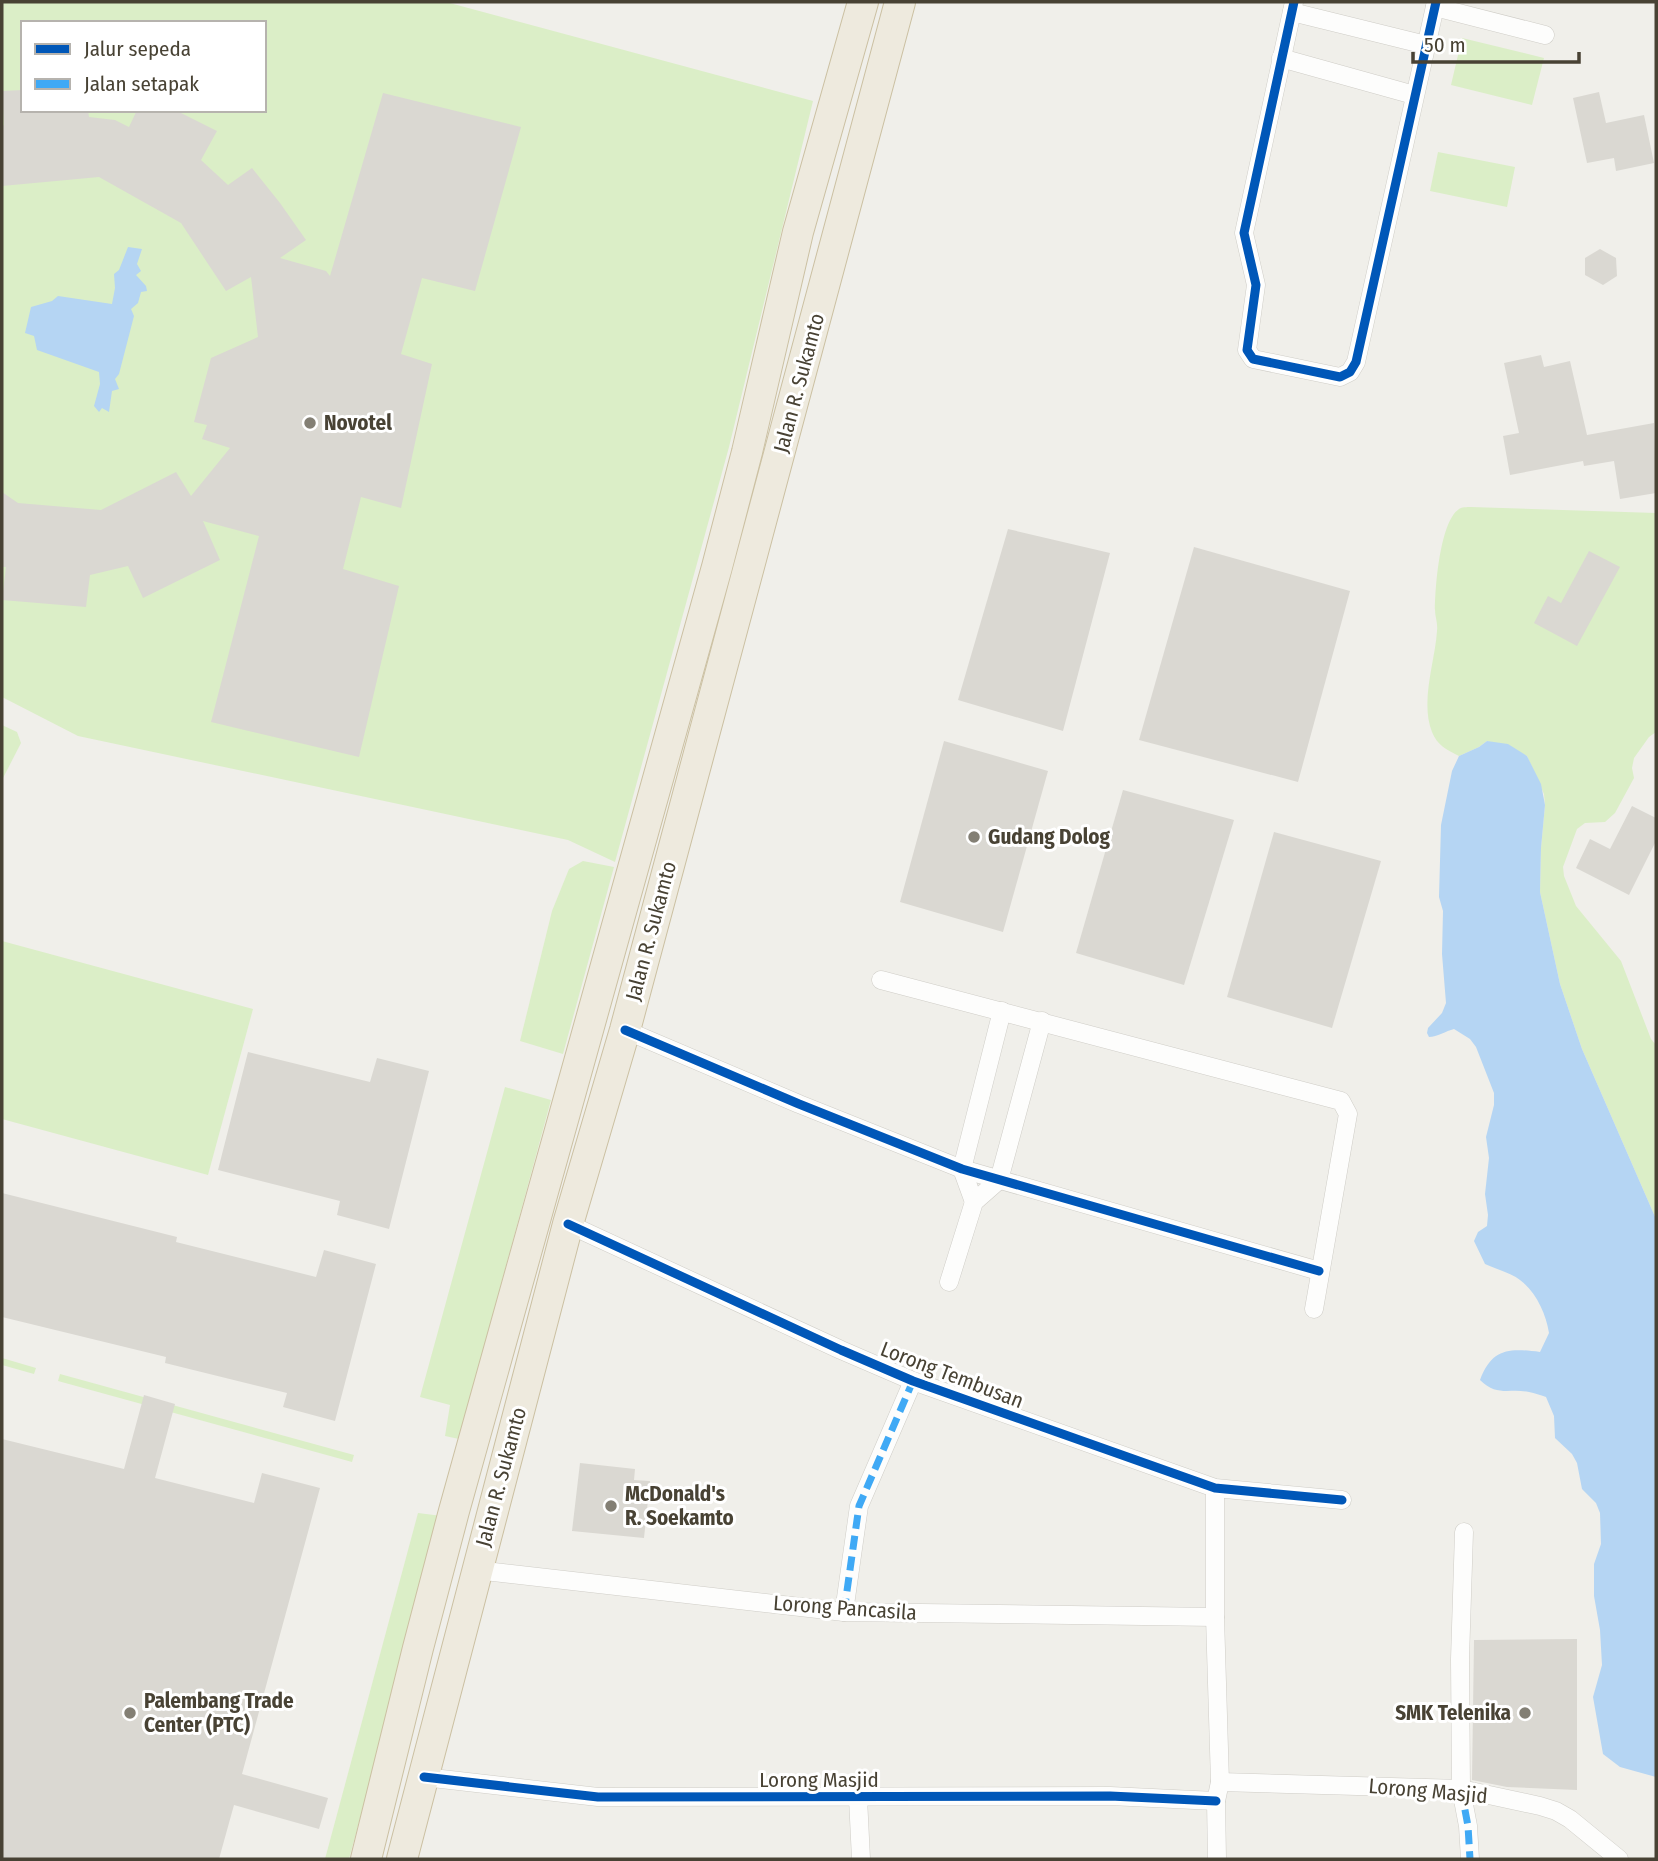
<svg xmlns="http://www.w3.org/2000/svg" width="1658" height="1861" font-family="'Fira Sans Condensed',sans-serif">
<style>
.green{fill:#dbeec7;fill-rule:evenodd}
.water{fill:#b5d5f3}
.building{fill:#dad8d2}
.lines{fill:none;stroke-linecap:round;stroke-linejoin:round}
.minor-casing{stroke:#cfcdc7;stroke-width:19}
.trunk-casing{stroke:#cbc0a2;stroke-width:32}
.minor{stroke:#fdfdfc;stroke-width:18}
.trunk{stroke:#eeeade;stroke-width:30}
.quiet{stroke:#3fa9f5;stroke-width:7;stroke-dasharray:14 7;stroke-linecap:butt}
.cycleway-casing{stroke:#fff;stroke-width:13}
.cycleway{stroke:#0057b8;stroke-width:9}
.poi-dot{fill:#837f74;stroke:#fff;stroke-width:2.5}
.labels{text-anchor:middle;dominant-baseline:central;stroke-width:6;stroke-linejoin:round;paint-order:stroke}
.street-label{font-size:21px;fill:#484234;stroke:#fff}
.poi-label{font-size:21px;font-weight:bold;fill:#484234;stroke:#fff;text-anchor:start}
</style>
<rect width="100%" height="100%" fill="#f0efea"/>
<g class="green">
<path d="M2,2h444l367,99 -84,346 -114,415 -47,-22 -490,-104 -76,-39zM23,23h241v87h-241z"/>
<path d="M1462,38l82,20 -12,47 -81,-20z"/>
<path d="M1438,152l77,15 -8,40 -77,-16z"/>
<path d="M1471,507l185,6v219l-7,5 -15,21 -2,10 2,10 -19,35 -10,9 -20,1 -8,6 -14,38 1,9 12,30 45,55 30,78 5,6v174l-74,-170 -22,-65 -20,-92 1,-44 4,-43 -1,-11 -17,-38 -4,-2 -36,-13 -8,6 -20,9c-12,-6 -22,-11 -27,-24 -12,-31 3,-70 5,-101 1,-8 -2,-14 -2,-21 0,-21 5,-93 26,-102 1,-1 9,-1 10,-1z"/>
<path d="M2,725l15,7 4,11 -19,37z"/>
<path d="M583,861l31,6 -51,187 -43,-13 32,-130 17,-42z"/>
<path d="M2,941l251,68 -45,166 -206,-56z"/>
<path d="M505,1087l46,13 -92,339 -14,-3 5,-31 -30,-8z"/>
<path d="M2,1358l34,10 -2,6 -32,-9z"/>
<path d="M60,1374l294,81 -2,7 -294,-81z"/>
<path d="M418,1513l24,3 -93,343h-24z"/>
</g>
<g class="water">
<path d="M128,247l14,2 -5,15 4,7 -5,4 10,11 1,5 -6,1 -3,11 -7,6 3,7 -15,58 -4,5 4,10 -7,2 -3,21 -7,-4 -3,4 -5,-6 6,-22 -1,-12 -62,-22 -3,-14 -9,-3 6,-26 21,-6 6,-5 54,8 3,-16 -1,-14 5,-4z"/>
<path d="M1487,741l21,3 19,12 14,28 4,21 -4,43 -1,44 20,92 22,65 74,170v558l-36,-10 -17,-13 -10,-57 9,-32 -2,-35 -6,-34v-32l7,-20 -1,-31 -4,-10 -14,-14 -5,-26 -5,-9 -17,-16 -1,-22 -8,-19c-6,-2 -11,-4 -17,-5 -20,-4 -32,5 -49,-12 12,-32 29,-32 60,-28l9,-19c-3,-19 -13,-41 -29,-53 -9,-7 -24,-11 -35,-16l-11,-23 4,-9 9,-6 1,-11 -3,-21 4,-36 -3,-21 8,-32v-12l-18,-46 -6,-8 -16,-10c-8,2 -17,8 -25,8l-2,-4 1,-5 14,-15 4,-10 -4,-49 1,-43 -4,-14 2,-72 11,-54 7,-15 20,-9z"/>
</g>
<g class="building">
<path d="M23,90v20h65l1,7 26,3 14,7 8,-17h38l42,21 -16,29 27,25 24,-17 28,35 26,37 -26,18 46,13 4,5 53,-183 138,34 -46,164 -53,-13 -21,76 31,10 -31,144 -40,-11 -18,72 56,17 -40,171 -148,-35 48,-186 -56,-15 17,39 -77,38 -15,-32 -38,9 -4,32 -84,-7 4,-33h-4v-75l16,11 83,7 75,-38 15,24 39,-48 -28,-9 5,-14 -13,-3 17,-64 47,-21 -7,-60 -25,14 -45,-68 -82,-46 -97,9v-60l2,-1 -2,-34z"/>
<path d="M1599,92l7,31 38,-8 10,48 -38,8 -2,-13 -27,5 -14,-65z"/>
<path d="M1600,249l16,9 1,18 -14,9 -18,-10v-17z"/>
<path d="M1541,355l3,12 26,-6 17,74 67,-12 2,70 -36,6 -6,-38 -30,5 -1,-5 -73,14 -7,-39 16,-3 -15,-70z"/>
<path d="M1008,529l102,24 -47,178 -105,-31z"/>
<path d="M1194,547l156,44 -52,191 -159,-42z"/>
<path d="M1589,551l31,16 -43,79 -43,-23 14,-27 13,7z"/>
<path d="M944,741l104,30 -45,161 -103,-30z"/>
<path d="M1123,790l111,30 -50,165 -108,-32z"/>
<path d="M1632,806l24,12v23l-27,54 -53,-27 14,-29 20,10z"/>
<path d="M1274,832l107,29 -49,167 -105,-31z"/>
<path d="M248,1052l122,30 7,-24 52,13 -40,158 -52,-14 3,-14 -122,-31z"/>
<path d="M2,1193l175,44 -1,5 140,35 8,-27 52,14 -41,157 -52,-14 4,-14 -122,-30 1,-6 -164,-40z"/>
<path d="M144,1395l31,9 -20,74 99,25 8,-30 58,15 -78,286 86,24 -9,31 -85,-24 -15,54h-217v-420l122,30z"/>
<path d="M580,1463l55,6 -1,11 16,1 -6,57 -72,-7z"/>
<path d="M1577,1639v151l-70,-3 -35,-7 2,-140z"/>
</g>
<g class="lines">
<g class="minor-casing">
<g id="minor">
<path d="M1294,2l-50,231 12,52 -9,65 6,9 87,18 10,-5 6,-10 80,-360"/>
<path d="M1435,7l110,28"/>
<path d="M1292,12l134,33"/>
<path d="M1281,58l133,37"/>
<path d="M881,980l460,121 7,13 -34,195"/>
<path d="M625,1030l174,74 163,65 357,102"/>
<path d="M974,1202l-12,-33 40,-158"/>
<path d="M568,1224l273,126 72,31 302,107 127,12"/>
<path d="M949,1282l25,-80 25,-22 43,-159"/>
<path d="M1215,1488v129l5,165 -4,19 1,58"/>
<path d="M1464,1532l-4,127 1,130 7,37 2,33"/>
<path d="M476,1570l368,42 371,5"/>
<path d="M844,1612l15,-106 54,-125"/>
<path d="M424,1777l174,20 512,-1 106,5"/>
<path d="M1220,1782l241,7 79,17 16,5 14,8 49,40"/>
<path d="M858,1798l3,61"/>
</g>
</g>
<g class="trunk-casing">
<g id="trunk">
<path d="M366,1859l52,-211 36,-137 263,-944 30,-115 51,-220 65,-230"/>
<path d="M402,1859l166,-635 57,-194 275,-1028"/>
</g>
</g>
<use href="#minor" class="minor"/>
<use href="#trunk" class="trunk"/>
<g class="quiet">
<path d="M844,1612l15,-106 54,-125"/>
<path d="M1461,1789l7,37 2,33"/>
</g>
<g class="cycleway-casing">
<g id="cycleway">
<path d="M1294,2l-50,231 12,52 -9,65 6,9 87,18 10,-5 6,-10 80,-360"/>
<path d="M625,1030l174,74 163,65 357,102"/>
<path d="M568,1224l273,126 72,31 302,107 127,12"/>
<path d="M424,1777l174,20 512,-1 106,5"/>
</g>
</g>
<use href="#cycleway" class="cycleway"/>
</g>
<g class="poi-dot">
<circle cx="310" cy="423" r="7"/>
<circle cx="974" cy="837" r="7"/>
<circle cx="611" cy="1506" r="7"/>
<circle cx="130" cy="1713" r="7"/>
<circle cx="1525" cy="1713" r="7"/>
</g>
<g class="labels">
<g class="street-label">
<text transform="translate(799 383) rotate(-75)">Jalan R. Sukamto</text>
<text transform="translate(651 931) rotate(-75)">Jalan R. Sukamto</text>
<text transform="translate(952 1375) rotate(21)">Lorong Tembusan</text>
<text transform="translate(501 1477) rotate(-75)">Jalan R. Sukamto</text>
<text transform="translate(845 1608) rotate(4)">Lorong Pancasila</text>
<text x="819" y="1780">Lorong Masjid</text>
<text transform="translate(1428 1791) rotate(5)">Lorong Masjid</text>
</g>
<g class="poi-label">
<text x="324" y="423">Novotel</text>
<text x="988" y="837">Gudang Dolog</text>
<text x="625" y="1494">McDonald's<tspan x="625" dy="24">R. Soekamto</tspan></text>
<text x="144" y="1701">Palembang Trade<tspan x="144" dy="24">Center (PTC)</tspan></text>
<text x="1511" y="1713" text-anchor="end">SMK Telenika</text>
</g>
</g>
<rect width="1658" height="1861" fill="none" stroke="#484234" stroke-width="7"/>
<rect x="21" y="21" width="245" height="91" fill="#ffffff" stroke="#b6b3ae" stroke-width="2"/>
<rect x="35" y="44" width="35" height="10" fill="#0057b8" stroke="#b6b3ae" stroke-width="2"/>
<text x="84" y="56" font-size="21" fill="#484234">Jalur sepeda</text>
<rect x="35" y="79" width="35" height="10" fill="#3fa9f5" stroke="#b6b3ae" stroke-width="2"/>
<text x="84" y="91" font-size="21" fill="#484234">Jalan setapak</text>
<path d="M1413 52v10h166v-10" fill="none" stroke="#484234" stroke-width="3.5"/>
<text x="1424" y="52" font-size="21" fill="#484234" stroke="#ffffff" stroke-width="5" paint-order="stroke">50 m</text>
</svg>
